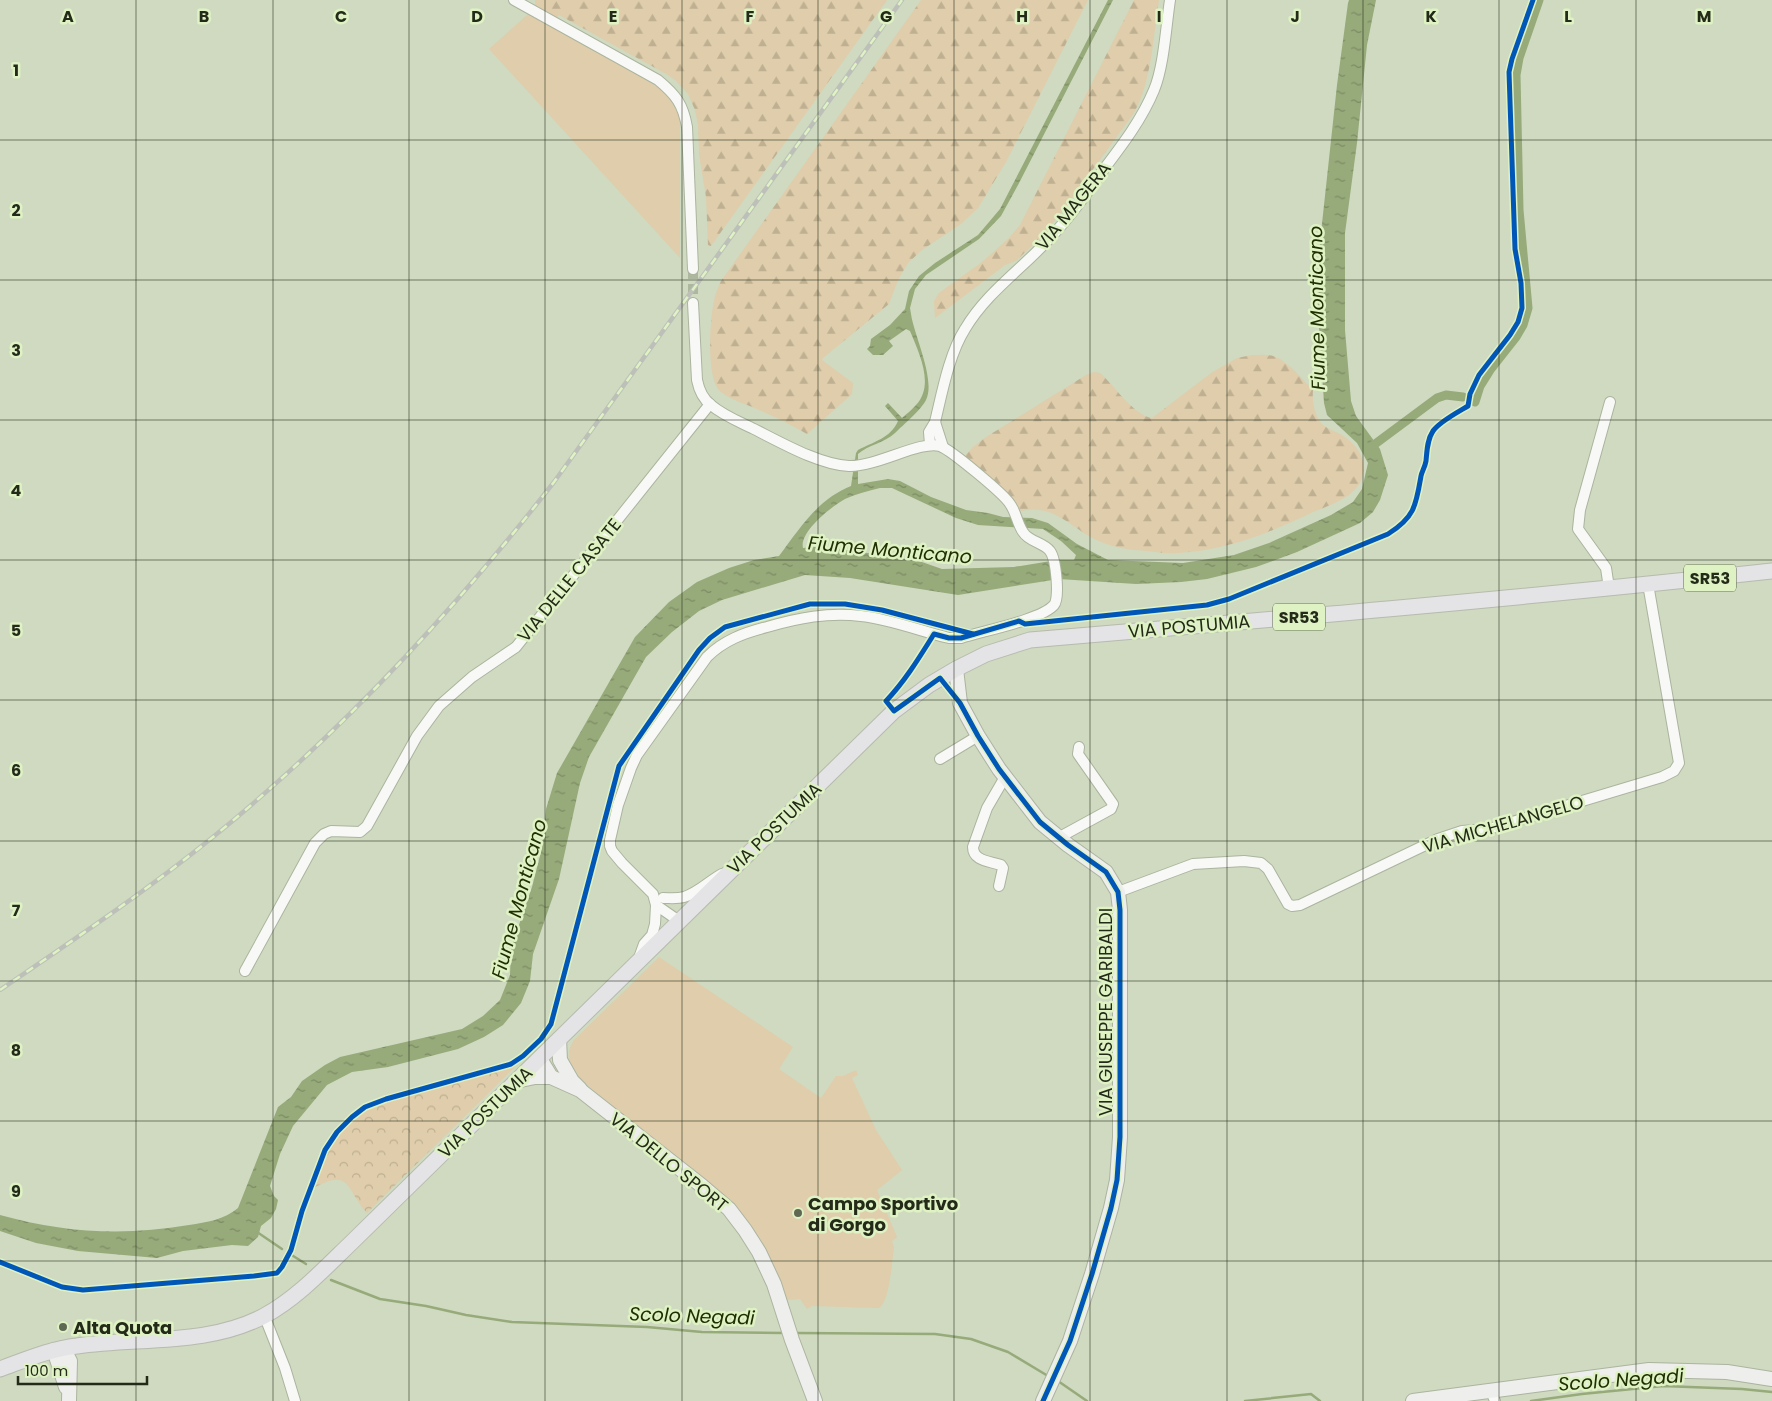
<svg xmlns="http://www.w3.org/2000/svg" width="1772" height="1401" font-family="Poppins,sans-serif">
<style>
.forest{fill:url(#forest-firs)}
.park{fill:url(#park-crowns)}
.pitch{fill:#dfcdab}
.water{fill:url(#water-ripples);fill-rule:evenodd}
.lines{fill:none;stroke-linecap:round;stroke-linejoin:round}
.stream{stroke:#97aa7a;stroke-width:2.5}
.canal{stroke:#97aa7a;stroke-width:9}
.street-tunnel{stroke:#adb79e;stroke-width:10;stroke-dasharray:10 5;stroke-linecap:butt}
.street-casing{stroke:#abb49f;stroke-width:12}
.secondary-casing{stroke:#abb49f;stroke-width:16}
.primary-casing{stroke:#b6bbae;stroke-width:17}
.street{stroke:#f8f9f6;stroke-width:10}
.secondary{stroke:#eeeeed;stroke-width:14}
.primary{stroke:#e4e3e5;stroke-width:15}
.rail-casing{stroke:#bdc0b9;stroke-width:4.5}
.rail{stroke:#def2c3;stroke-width:2.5;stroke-dasharray:8;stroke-linecap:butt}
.cycleway-casing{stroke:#def2c3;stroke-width:8}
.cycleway{stroke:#0057b8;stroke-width:5}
.grid{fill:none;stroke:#232a18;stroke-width:1;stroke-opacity:0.55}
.poi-dot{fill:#5f6853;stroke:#def2c3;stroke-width:2}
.labels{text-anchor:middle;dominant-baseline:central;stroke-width:5;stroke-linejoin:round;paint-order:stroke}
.shield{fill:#def2c3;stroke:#5b664b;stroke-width:1}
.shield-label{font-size:16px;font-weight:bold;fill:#232a18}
.street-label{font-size:18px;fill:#232a18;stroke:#def2c3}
.poi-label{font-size:18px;font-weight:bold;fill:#232a18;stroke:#def2c3;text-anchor:start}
.water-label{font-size:19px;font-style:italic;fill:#202f02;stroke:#def2c3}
.grid-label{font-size:16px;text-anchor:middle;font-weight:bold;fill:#232a18;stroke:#def2c3;stroke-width:5;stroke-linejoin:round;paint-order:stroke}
</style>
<defs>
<pattern id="forest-firs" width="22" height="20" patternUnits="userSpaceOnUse" patternTransform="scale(1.25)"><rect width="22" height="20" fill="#dfcdab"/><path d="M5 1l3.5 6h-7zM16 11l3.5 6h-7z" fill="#bfb092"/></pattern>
<pattern id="park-crowns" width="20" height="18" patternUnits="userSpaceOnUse" patternTransform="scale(1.25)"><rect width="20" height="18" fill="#dfcdab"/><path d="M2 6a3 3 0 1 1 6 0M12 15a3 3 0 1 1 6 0" fill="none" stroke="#bfb092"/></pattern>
<pattern id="water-ripples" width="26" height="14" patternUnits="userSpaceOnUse" patternTransform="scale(1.25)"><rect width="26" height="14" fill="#97aa7a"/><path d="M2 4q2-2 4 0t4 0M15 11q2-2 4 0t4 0" fill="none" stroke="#7b8b63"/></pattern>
</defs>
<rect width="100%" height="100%" fill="#cfdac0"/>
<g class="forest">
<path d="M535,0h352l-176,246 -3,-1 -2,-48 -7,-43 -1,-29 -3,-15 -7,-16 -13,-14 -7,-5 -109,-60 -3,3 -21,-12z"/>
<path d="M921,0h167l-82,162 -28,46 -17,16 -39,26 -14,13 -10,17 -9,24 -66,54 -1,2 31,23 -1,11 -45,40c-16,-9 -31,-17 -48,-24 -12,-6 -27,-9 -38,-18 -15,-12 -11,-68 -8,-86 1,-9 4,-17 8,-25z"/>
<path d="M1134,0h25c-6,37 -7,80 -25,113l-70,96 -22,27 -26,25 -11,4 -70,53 -1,-17 5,-8 43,-31 27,-24 11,-13z"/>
<path d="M1252,355c7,0 14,-1 21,1 15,5 29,23 40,34 -1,11 1,24 8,33 5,5 13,8 19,11 14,8 27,23 23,40 -4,23 -34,31 -52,39 -42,20 -86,38 -134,40 -10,1 -20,-1 -30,-2 -16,-1 -33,-3 -48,-10 -28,-12 -44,-38 -78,-30l-17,-22 -40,-32 9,-10 13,-10 100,-62 8,-3 6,1c15,13 33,42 52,45l59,-45 26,-15z"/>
</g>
<path class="park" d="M522,1060l-155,153c-22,-25 -16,-47 -57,-23l8,-24 12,-26 16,-20 17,-13 15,-7 44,-14z"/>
<g class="pitch">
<path d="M531,13l131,76c8,8 14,15 18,26v143l-191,-209 38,-34z"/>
<path d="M659,957l134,90 -14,22 42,29 15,-22h7l13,-6 2,5 -6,3 24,52 26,40 -25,20 20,47 -5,4 2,6c-2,13 -4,54 -15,61l-67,-2 -5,3 -7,-10 -14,1 -76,-114 -133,-109 1,-3c-10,-13 -13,-19 -4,-34z"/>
</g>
<path class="water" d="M1108,0h5l-95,185 -17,31 -22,23 -53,36 -11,14 -5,19 1,6c3,21 25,66 15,86 -5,10 -23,25 -31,33 -11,10 -27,12 -37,21v30l30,-5 12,2 31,16 35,13 22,3 15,4 29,1 16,5 29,21 31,16 75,3 51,-8 35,-12 62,-28 22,-13 9,-13 6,-26 -11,-20 -30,-28 -3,-12 -6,-92 2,-69 17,-157 11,-82 1,-3h27l-9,45 -10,98 -12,90v97l6,71 5,15 24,33 8,26 -8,25 -7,12 -13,11 -63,29 -41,15 -49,12 -26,3 -45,2 -77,-5 -101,16 -108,-17 -45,-3 -83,25 -23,11 -27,21 -26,25 -57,100 -9,26 -21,96 -26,75 -3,27 -9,22 -18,22 -19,12 -26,12 -70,18 -36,5 -25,13 -34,41 -13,28 -10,32 4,10 4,4 -2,9 -5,9 -10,8 -3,11 -10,9 -16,-1 -49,6 -26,7 -79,-7 -42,-8 -36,-12v-16c64,18 124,21 189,10 18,-3 35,-5 49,-17l40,-101 13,-10 11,-16 23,-16 15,-8 122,-28 21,-13 17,-16 10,-25 1,-27 21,-61 10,-39 4,-39 11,-36 78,-136 34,-35 28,-20 32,-14 25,-8 25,-4c21,-28 39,-57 72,-70l5,-33 2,-3c15,-8 33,-12 40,-29l-13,-15 3,-3 14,15c4,-4 10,-8 14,-13 19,-20 3,-52 -6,-74l-4,-2 -17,12 4,5 -10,9h-10l-6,-6 3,-3 1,-7 19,-14 15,-16 4,-18 10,-15 16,-13 43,-28 22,-26zM880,488h12l64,30 22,7 65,4 18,12 15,14 -2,5h-17l-43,7 -72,2 -23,-8 -71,-11 -33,-3 -12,1c-4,-16 29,-42 42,-49 11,-5 23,-8 35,-11z"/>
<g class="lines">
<g class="stream">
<path d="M257,1232l25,17"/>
<path d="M290,1254l16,10"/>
<path d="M331,1280l49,19 46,7 40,9 46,7 135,5 55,5 83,1"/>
<path d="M796,1333l139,1 36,5 37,13 40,24"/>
<path d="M1058,1381l29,20"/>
<path d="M1245,1401l66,-7 9,7"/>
<path d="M1531,1401l51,-7 81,-8 79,3 30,3"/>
</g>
<g class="canal">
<path d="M1475,402l5,-16 10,-16 26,-33 7,-12 5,-17 -9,-98 -3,-135 3,-17 20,-58"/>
<path d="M1371,447l66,-49 9,-3 17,2"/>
</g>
<path class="street-tunnel" d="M693,269v34"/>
<g class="street-casing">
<g id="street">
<path d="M514,0l144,80c18,15 25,24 29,47l6,142"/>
<path d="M935,422l8,25"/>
<path d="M930,444l-1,-12 6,-10c7,-29 14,-68 30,-93 22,-37 57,-60 85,-91 20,-21 37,-45 54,-69 19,-25 38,-50 50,-79 10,-24 12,-64 16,-90"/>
<path d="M1609,588l-3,-20 -28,-39 2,-19 30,-108"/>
<path d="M940,759l38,-23"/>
<path d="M1058,838l53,-29 2,-5 -35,-50 1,-7"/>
<path d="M999,886l4,-18 -2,-3c-12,-4 -28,-4 -28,-18l14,-39 18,-31"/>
<path d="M1118,892l75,-28 51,-3 17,2 7,6 20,35 4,2 8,-1 138,-66 24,-8 27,-2 173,-52 12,-6 5,-8 -31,-179"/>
<path d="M663,898c7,0 14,1 21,-1 14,-4 25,-16 38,-23"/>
<path d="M679,921l-23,-16 -3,-11 -31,-31 -10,-12 -2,-5v-6l8,-35 13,-37 6,-13 70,-98c17,-17 37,-24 60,-30 31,-9 61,-15 94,-11 29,3 59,15 88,22h12c21,-7 80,-18 93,-33 6,-7 2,-46 -4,-54 -7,-9 -21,-9 -27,-19 -6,-9 -7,-20 -13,-28 -6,-10 -59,-54 -70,-58 -19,-6 -64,21 -91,20 -29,-1 -69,-24 -95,-37 -14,-7 -30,-13 -43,-24 -8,-6 -12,-15 -14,-25l-4,-77"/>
<path d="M639,958l5,-14 8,-9 3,-11 1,-19"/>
<path d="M245,971l70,-128 9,-9 7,-3 29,1 7,-6 50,-90 22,-30 33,-29 44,-30 194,-243"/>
<path d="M264,1315l21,53 10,33"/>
<path d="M1491,1391l4,10"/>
</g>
</g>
<g class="secondary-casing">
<g id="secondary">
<path d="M956,669l4,34 18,33 21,33 41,53 28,23 38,27 12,20 2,18v227l-3,43 -6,28 -19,66 -22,67 -27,60"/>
<path d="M559,1039l1,21 12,21 8,8"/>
<path d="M540,1059l11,18 29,13 122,96 27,23 16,21 14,22 15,32 18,56 23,61"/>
<path d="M516,1081l19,-4h16"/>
<path d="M63,1348l7,13 -1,40"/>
<path d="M54,1350l12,37"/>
<path d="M1413,1401l236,-31 78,2 45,7"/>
</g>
</g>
<g class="primary-casing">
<path id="primary" d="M0,1369c25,-9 50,-20 77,-23 62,-9 130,0 187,-30 33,-18 60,-47 87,-73l543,-532 35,-26 27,-16 30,-15 44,-14c248,-21 495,-42 742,-69"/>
</g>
<use href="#street" class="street"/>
<use href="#secondary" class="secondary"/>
<use href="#primary" class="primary"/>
<g class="rail-casing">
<path id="rail" d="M0,990c72,-49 145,-98 213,-153 128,-104 240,-225 341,-355l348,-482"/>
</g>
<use href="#rail" class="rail"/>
<g class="cycleway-casing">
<g id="cycleway">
<path d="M0,1262l62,25 21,3 171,-14 23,-3 5,-6 9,-17 11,-39 23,-61 12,-18 15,-15 13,-10 21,-8 125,-35 12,-8 18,-17 10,-15 68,-258 80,-116 11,-12 15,-11 85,-23h35l37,6 91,24"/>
<path d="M1043,1401l27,-60 22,-67 19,-66 6,-28 3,-43v-227l-2,-18 -12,-20 -38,-27 -28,-23 -41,-53 -21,-33 -18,-33 -20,-25 -46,33 -8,-10c19,-20 33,-43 48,-67l15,4h12l58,-17 6,3 182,-19 22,-6 159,-65c27,-17 28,-29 33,-58 1,-5 4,-9 5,-15 1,-10 1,-21 7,-30 6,-9 25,-19 35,-25l2,-12 9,-19 31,-40 8,-13 4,-14 -1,-25 -6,-34 -6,-177 3,-13 21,-59"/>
</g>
</g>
<use href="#cycleway" class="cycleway"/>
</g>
<path class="grid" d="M136,0v1401M273,0v1401M409,0v1401M545,0v1401M682,0v1401M818,0v1401M954,0v1401M1090,0v1401M1227,0v1401M1363,0v1401M1499,0v1401M1636,0v1401M0,140h1772M0,280h1772M0,420h1772M0,560h1772M0,700h1772M0,841h1772M0,981h1772M0,1121h1772M0,1261h1772"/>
<g class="poi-dot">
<circle cx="798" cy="1213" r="5"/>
<circle cx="63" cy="1327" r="5"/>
</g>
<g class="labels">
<g class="shield">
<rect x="1684" y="564.5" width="52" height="27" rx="4"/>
<rect x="1273" y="603.5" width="52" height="27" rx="4"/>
</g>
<g class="shield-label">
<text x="1710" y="578">SR53</text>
<text x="1299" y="617">SR53</text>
</g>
<g class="street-label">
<text transform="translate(1073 206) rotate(-51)">VIA MAGERA</text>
<text transform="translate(569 580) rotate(-51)">VIA DELLE CASATE</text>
<text transform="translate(1189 626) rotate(-5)">VIA POSTUMIA</text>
<text transform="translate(1503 824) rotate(-16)">VIA MICHELANGELO</text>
<text transform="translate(774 828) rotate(-44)">VIA POSTUMIA</text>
<text transform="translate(1105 1012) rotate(-90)">VIA GIUSEPPE GARIBALDI</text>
<text transform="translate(485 1112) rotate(-44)">VIA POSTUMIA</text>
<text transform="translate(669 1162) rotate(39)">VIA DELLO SPORT</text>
</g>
<g class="poi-label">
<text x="808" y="1203">Campo Sportivo<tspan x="808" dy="21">di Gorgo</tspan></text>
<text x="73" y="1327">Alta Quota</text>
</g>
<g class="water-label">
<text transform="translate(1317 308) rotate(-91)">Fiume Monticano</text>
<text transform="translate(890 550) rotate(5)">Fiume Monticano</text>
<text transform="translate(519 899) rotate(-75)">Fiume Monticano</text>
<text transform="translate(692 1316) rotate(2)">Scolo Negadi</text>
<text transform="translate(1621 1380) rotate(-4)">Scolo Negadi</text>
</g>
</g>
<g class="grid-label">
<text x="68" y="22">A</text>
<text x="204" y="22">B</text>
<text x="341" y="22">C</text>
<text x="477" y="22">D</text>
<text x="613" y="22">E</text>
<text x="750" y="22">F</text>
<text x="886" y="22">G</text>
<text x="1022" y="22">H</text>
<text x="1159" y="22">I</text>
<text x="1295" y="22">J</text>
<text x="1431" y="22">K</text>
<text x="1568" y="22">L</text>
<text x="1704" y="22">M</text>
<text x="16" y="76">1</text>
<text x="16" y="216">2</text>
<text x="16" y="356">3</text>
<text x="16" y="496">4</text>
<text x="16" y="636">5</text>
<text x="16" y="776">6</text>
<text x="16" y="916">7</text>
<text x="16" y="1056">8</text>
<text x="16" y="1197">9</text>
</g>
<path d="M18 1376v8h129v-8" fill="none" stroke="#232a18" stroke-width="2.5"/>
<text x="25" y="1376" font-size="15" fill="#232a18" stroke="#def2c3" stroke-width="4" paint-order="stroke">100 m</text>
</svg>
